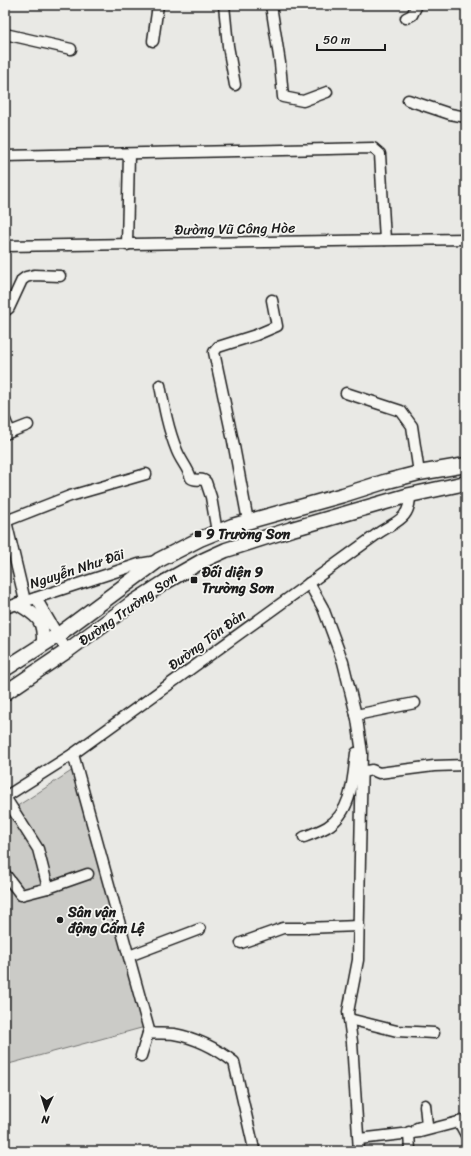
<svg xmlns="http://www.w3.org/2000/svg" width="471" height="1156" font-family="Sriracha,sans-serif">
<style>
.green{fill:#cbcbc7;stroke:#747472}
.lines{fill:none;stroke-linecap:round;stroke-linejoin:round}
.minor-casing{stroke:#1c1c1c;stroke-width:13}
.major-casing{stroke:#1c1c1c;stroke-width:15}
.highway-casing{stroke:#1c1c1c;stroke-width:17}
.minor{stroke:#f6f6f2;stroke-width:10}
.major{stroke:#f6f6f2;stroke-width:12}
.highway{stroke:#f6f6f2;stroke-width:14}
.poi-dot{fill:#1c1c1c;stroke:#f6f6f2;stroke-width:1.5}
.labels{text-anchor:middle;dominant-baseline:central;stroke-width:3.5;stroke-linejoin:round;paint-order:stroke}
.street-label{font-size:14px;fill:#1c1c1c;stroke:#f6f6f2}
.poi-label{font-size:14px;font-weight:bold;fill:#1c1c1c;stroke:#f6f6f2;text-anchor:start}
</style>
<rect width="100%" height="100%" fill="#e9e9e5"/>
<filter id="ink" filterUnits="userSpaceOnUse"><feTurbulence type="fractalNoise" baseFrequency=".025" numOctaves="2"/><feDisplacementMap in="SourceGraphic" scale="8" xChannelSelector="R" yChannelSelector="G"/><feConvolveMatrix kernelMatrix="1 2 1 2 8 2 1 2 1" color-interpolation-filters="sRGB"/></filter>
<g filter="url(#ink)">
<path class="green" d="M73,770l72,257 -140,38v-251z"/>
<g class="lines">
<g class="minor-casing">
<g id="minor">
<path d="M224,5l4,41 7,39"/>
<path d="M271,5l9,58 3,34 20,4 24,-9"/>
<path d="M406,18l6,-3 5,-10"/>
<path d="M5,34l66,15"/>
<path d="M153,41l5,-36"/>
<path d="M408,100l42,14 16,3"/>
<path d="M5,156l368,-8 7,6 5,86"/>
<path d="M127,245l2,-91"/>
<path d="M5,246l461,-7"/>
<path d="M5,311l4,-3 13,-28 4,-3 8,-2 26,1"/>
<path d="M160,385c4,22 8,44 17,66 4,10 11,17 14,27 5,4 11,-1 15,4l5,15 6,35"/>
<path d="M346,393l55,18 11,15 7,47"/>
<path d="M5,420l5,12"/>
<path d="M5,434l23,-9"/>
<path d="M5,517l20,84"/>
<path d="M6,521l64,-25 76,-22"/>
<path d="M248,521l-15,-80 -19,-89 4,-5 38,-12 21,-9 -5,-26"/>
<path d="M309,583l14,25 20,54 14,57 5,34 -4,207 -10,52 4,30 7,109"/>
<path d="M36,598l31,53"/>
<path d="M5,608l134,-44 18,-3"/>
<path d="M356,715l59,-12"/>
<path d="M73,754l76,276 -8,26"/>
<path d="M362,772l10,-2 7,3 55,-7 32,-1"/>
<path d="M5,797l68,-43 307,-222c17,-11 30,-13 30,-37"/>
<path d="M5,797l33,52 10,39 40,-14"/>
<path d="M304,837c8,-3 16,-6 23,-10 25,-15 26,-48 29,-74"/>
<path d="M5,874l16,21 27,-7"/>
<path d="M241,943l42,-15h21l55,-2"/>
<path d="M129,956l71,-27"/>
<path d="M349,1019l48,12 37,2"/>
<path d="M148,1033c8,1 18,0 26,1 22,4 42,14 60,28l20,87"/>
<path d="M459,1122l7,13"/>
<path d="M417,1128l10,-3 -2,-20"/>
<path d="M409,1132l1,19"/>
<path d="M359,1139l61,-7 46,-12"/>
</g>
</g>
<g class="major-casing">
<path id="major" d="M18,604c20,12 26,16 25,40"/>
</g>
<g class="highway-casing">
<g id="highway">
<path d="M5,669l53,-34 101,-75 41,-21 32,-13 111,-31 41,-13 35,-9 47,-8"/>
<path d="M5,693l62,-42 64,-47 36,-23 37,-21 22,-10 66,-21 118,-34 56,-12"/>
</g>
</g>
<use href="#minor" class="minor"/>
<use href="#major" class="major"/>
<use href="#highway" class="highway"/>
</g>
</g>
<g class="poi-dot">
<rect x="194" y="530" width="8" height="8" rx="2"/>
<rect x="190" y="576" width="8" height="8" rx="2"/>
<circle cx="60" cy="920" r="4"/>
</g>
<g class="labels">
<g class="street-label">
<text transform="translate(235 229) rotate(-1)">Đường Vũ Công Hòe</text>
<text transform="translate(77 569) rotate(-18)">Nguyễn Như Đãi</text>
<text transform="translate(128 609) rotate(-35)">Đường Trường Sơn</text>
<text transform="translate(207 640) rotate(-36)">Đường Tôn Đản</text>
</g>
<g class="poi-label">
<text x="206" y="534">9 Trường Sơn</text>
<text x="202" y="572">Đối diện 9<tspan x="202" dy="16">Trường Sơn</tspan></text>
<text x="68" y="912">Sân vận<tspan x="68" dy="16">động Cẩm Lệ</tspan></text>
</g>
</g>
<rect width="471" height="1156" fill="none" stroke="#f6f6f2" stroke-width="20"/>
<rect x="10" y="10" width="451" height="1136" fill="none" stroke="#1c1c1c" stroke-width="1.5" filter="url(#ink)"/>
<g transform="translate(46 1110) rotate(184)" stroke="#f6f6f2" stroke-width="3" paint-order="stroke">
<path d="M0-3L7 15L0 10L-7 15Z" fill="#1c1c1c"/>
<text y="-6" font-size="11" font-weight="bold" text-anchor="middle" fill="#1c1c1c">N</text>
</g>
<path d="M317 44v6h68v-6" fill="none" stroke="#1c1c1c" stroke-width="2"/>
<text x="323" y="44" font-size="12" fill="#1c1c1c" stroke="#f6f6f2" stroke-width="3" paint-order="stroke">50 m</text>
</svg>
